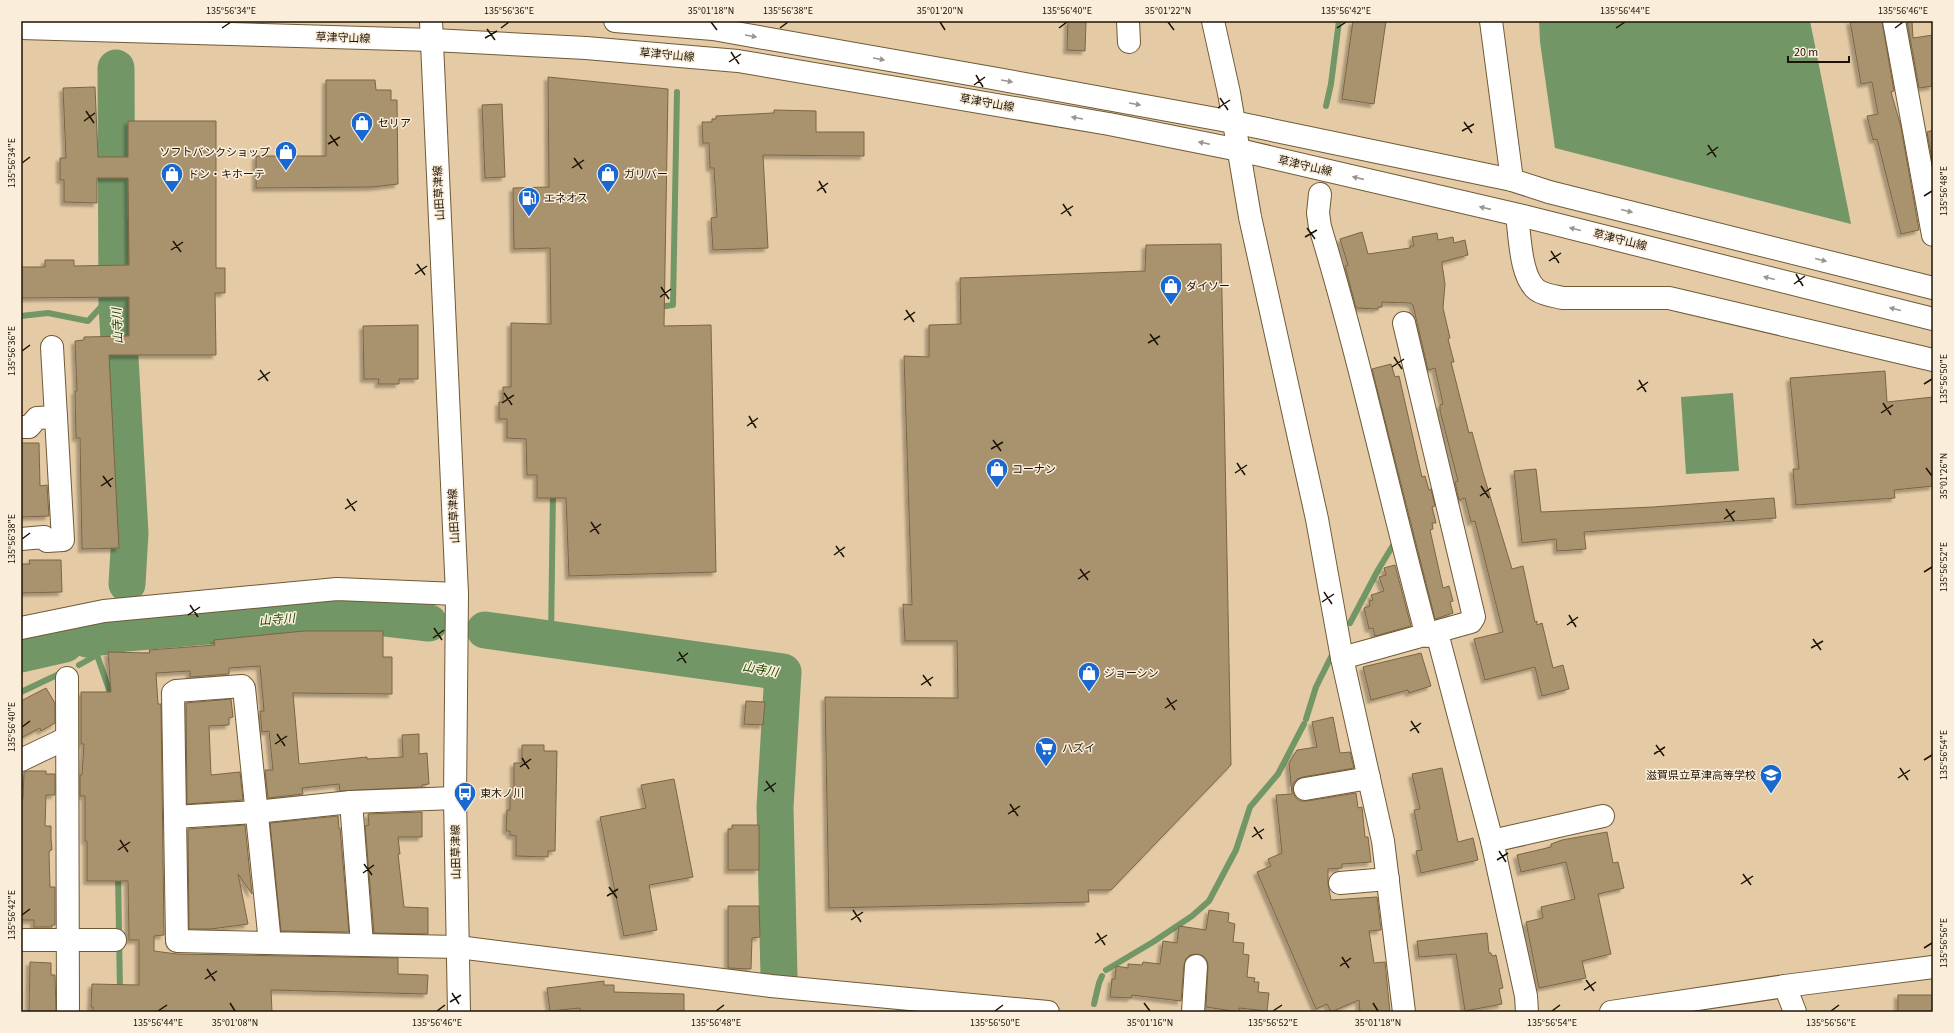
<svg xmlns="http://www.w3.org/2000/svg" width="1954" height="1033" font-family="'Source Sans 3','Noto Sans JP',sans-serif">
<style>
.water{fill:#729666}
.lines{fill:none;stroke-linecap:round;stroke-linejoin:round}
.stream{stroke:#729666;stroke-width:6}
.river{stroke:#729666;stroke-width:37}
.building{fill:#a9926e;stroke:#7c6543;filter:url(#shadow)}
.minor-casing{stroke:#6f5a37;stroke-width:24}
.major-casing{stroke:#6f5a37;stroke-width:24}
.minor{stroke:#fff;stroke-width:22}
.major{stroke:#fff;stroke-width:22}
.oneway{fill:#99958e}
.ticks{fill:none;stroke:#1c1305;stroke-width:1.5}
.labels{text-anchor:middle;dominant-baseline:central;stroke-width:3;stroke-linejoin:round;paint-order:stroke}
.street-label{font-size:11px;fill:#1c1305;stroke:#faeedb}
.poi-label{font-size:11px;fill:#1c1305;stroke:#faeedb;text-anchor:start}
.water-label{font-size:12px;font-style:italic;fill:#1a4b03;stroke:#faeedb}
.neatline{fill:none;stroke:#1c1305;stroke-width:1.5}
.ticks-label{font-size:10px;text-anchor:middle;fill:#1c1305}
</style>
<defs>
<filter id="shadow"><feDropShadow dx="-3.5" dy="3.5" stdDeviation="1" flood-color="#0004"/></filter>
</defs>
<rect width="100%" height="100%" fill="#e4cba5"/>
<g class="water">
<path d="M1539,21h271l41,203 -296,-76 -15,-106z"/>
<path d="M1733,393l6,78 -53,3 -5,-77z"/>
</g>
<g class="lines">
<g class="stream">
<path d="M1326,106l5,-22 8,-63"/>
<path d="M658,307l15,-2 4,-213"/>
<path d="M21,316l27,-3 40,8 12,-13 17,-3"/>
<path d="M1350,623l28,-53 17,-28"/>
<path d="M93,638l4,17 15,43"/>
<path d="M551,639l2,-148"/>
<path d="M79,665l18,-10"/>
<path d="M21,692l36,-17"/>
<path d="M1306,719l10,-32 18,-36"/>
<path d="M118,873l2,119"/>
<path d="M1106,970l47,-28 39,-26 17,-15 27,-51 14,-43 28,-33 26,-50"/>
<path d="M1094,1004l5,-21 3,-7"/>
</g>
<g class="river">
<path d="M116,68l1,237 13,228 -3,51"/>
<path d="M485,630l298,42 -8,135 4,169"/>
<path d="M87,639l39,-6 225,-19 78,9"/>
<path d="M21,654l44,-10"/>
</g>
</g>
<g class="building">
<path d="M1068,21l18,1 -1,29 -18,-1z"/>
<path d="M1353,21h33l-12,83 -32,-5z"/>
<path d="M1850,21h32l12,70 -3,1 10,35 18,103 -18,4 -24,-95 -4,1 -6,-24 11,-2 -6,-32 -11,2z"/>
<path d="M1907,21h5l1,17 20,-3v51l-14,2z"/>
<path d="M548,77l120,12 -4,237 47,-1 5,247 -147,4 -3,-78h-29v-23h-10l-1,-36 -19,-1v-19h-8v-17h4v-15h8v-64l40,1 -1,-76 -36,1 -1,-61 36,-1z"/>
<path d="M326,80h49l1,10h15v10h6l1,84 -26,3 -116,1v-32h70z"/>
<path d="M95,87l3,70h30v-36h88v147h9v25h-10l1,62h-107l10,193 -37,1 -2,-111h-4l-1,-47h2l-2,-50 9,-1v-3l45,-1v-39l-108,1v-31h24v-7h29v6l55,-1 -1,-87h-31v25l-33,-1v-22h-4v-22h6l-3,-70z"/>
<path d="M502,104l3,73 -20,1 -3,-73z"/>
<path d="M774,110l42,1v21h48v24l-101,-1 5,93 -55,2 -2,-32 6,-1 -3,-49h-4l-1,-25h-6l-1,-21h10v-3h4v-3l58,-3z"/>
<path d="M1933,130v35l-6,-33z"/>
<path d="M1362,232l6,22 42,-6v-2h4l-2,-9 25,-4 1,7 15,-3 1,6 11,-3 3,15 -26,7v2l3,20 -2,24 7,30 -2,1 6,23h-3l18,71 3,-1 11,41 29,96 11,-3 12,56 2,-1v4l5,-2 11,45 10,-3 6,24 -27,7 -7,-29 -50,13 -11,-41 29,-7 -28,-111 -4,1 -6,-24 -6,2 -4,-18 3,-1 -18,-70v-6l3,-1 -8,-36 -7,2 -15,-65 -3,-2 -28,-1v5h-4v2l-22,-1 -11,-42 3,-1 -8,-26z"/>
<path d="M1221,244l10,521 -120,125h-23l1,12 -260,6 -4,-211 133,1 -1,-57h-52l-2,-37 9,1 -8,-249 25,1v-32l32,-1 -1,-46 185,-7 1,-26z"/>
<path d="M418,325v54h-19v5h-21l1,-5h-15l-1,-53z"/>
<path d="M1391,364l4,13 4,-1 23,101 3,-1 4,14 2,-1 4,17 -3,1 4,16h-4l1,6 -3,1 13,58 6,-2 4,15 -3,1 3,11 -18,6 -63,-250z"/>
<path d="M1885,371l2,31 46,-5v89l-39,4 1,8 -99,7 -3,-36h6l-9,-91z"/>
<path d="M21,443h18l1,43 7,-1 2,31 -28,1z"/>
<path d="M1536,469l5,43 112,-5 121,-9 2,20 -192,14 2,17 -29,2 -1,-12 -34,4 -8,-72z"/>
<path d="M29,560h32l1,32 -41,1v-29h9z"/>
<path d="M1395,565l16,61 -36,10 -2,-8 -4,1 -5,-21 6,-2 -1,-5 4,-1 -2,-5 13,-4 -5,-14 7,-2 -2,-7z"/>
<path d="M304,631h79v26h9v37l-99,-1 6,71 68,-7v2l36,-2 -1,-22 17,-1v20l8,-1 2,31 -7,1v2l-82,4 -1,-7 -37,4 1,6 -35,4 -3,-28h8l-4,-39 -7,1 -2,-21h4l-4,-45 -31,2v6l-39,3v-6l-34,2 2,31h3l3,231 -10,1v15l23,3 221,4v16l30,1 -1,19 -156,-4 1,22h-179v-5h-2l1,-23 47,1v-45h-10l-1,-59h-41v-40h-2v-45h-5v-21h2l2,-31h-3v-52h30l-3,-40 42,1 -1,-3 66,-5 -1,-5z"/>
<path d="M1421,653l10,33 -22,7 -1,-3 -37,10 -8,-33z"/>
<path d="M46,688l9,15v20l-14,8 -1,-3 -19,10v-37z"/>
<path d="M231,699l2,18 -4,1v7l-20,1 2,49 29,-3 3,28 -56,4 -1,-101z"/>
<path d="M746,701l19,1 -2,23 -19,-1z"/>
<path d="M1333,717l7,36 10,-1 4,16 -51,9 -6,2 -4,5v7l2,6 5,4h7l49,-8 2,15 4,-1 3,30h3l3,25 -29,2v4l-14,1v15l3,16 46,-3 4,33 -12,1 5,32 11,-1 5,50h-30l-1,-12 -28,12 -4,-8 -11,5 -59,-137 14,-6 -3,-7 14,-6 -6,-58 16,-1 -3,-31 8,-13 20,-3 -5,-25z"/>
<path d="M522,745h22v6h13l-2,100h-7v6l-32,-1v-20l-6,-1v-4h-4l1,-21h3v-22h4v-25h8z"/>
<path d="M1442,768l16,74 15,-4 5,22 -57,13 -5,-22 6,-1 -8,-40 6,-1 -8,-35z"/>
<path d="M28,771h18v3h9v21h-9l-1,31h6v12l1,12h-2l-1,3 1,34h5v38h-3v2h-18v-7h-13v-121h2l1,-27z"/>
<path d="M674,779l19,98 -44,8 8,45 -33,6 -24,-119 46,-9 -5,-23z"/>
<path d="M422,812v25h-24l2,17h-2l6,53 24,1v26l-54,-1 -9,-107 4,-1 -1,-11z"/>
<path d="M338,816l1,12h1l9,104 -68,-1 -11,-108z"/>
<path d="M245,825l7,69 -14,-20 10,50 -37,5h-22l-1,-100z"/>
<path d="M732,825h27v45h-31v-41h4z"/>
<path d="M1607,832l6,31 5,-1 6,26 -26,6 13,60 -29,7 4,17 -47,10 -13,-66 17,-4 -2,-11 34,-8 -9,-37 -45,10 -4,-17 34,-8v-3l11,-4z"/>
<path d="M728,906h31l1,31 -8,1 -1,31 -23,-1z"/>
<path d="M1209,910l20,3 -1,9 7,2 -2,18 11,1 -1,11 6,1 -2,22 8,1 -1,4h5l-1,10 11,1 -2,18 -28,-3v4l-33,-5 2,-41 -1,-5 -4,-5 -6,-2 -7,1 -4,4 -2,6 -3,36 -49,-6 -1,3 -21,-1 2,-18h3l1,-13 12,2v-4l14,1 1,-3 17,2 3,-23 14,2 2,-17 27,4z"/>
<path d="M1487,933l2,20h2l1,3 4,-1 7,33 -4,1 3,15 -37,7 -9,-57 -37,3 -2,-16z"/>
<path d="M30,962l21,1v12h4l1,37h-27z"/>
<path d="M604,981v4h10v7l70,2v18h-104v-4l-30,3 -3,-23z"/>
<rect x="1898" y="995" width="35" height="17"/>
</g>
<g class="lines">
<g class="minor-casing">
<g id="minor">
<path d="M1128,21l1,21"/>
<path d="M1213,21l16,72 21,124 67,302 25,139 41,183 21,171"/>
<path d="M1491,21l21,159"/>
<path d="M1894,21l39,214"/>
<path d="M1320,194l-2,19 2,14c41,135 70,273 107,409"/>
<path d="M1517,216c3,19 3,61 20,74 7,5 17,6 26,8h106l264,62"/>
<path d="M21,427h8l8,-9 19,-1"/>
<path d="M21,539l23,-2 3,4 16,-1 -11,-193"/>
<path d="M21,628l83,-17 233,-22 120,5"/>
<path d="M1437,633l55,208 34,155 1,16"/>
<path d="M1342,658l129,-36 3,-5 -70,-294"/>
<path d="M67,678l1,334"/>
<path d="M21,760l46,-22"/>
<path d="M1305,789l64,-11"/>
<path d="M351,802l11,142"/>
<path d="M175,817l81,-5 95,-10 104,-4"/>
<path d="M1492,841l111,-25"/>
<path d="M1340,883l48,-4"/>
<path d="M21,940h94"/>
<path d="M270,943l-26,-255 -2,-2 -66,5 -3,2 4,248 281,6 313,39 277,26"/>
<path d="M1785,986l10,26"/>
<path d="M1193,1012l3,-46"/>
<path d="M1611,1012l174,-26 148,-19"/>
</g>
</g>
<g class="major-casing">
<g id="major">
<path d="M431,21l26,573 -2,204 4,214"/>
<path d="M615,21l98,8 279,49 241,44 279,58 37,12 384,96"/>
<path d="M21,28l412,12 153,8 152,13 371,63 130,26 284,66 410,103"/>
</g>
</g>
<use href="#minor" class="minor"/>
<use href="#major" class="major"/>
</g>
<defs><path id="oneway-solid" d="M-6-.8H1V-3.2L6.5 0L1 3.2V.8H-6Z"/></defs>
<g class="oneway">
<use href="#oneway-solid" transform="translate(751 36) rotate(10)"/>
<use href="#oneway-solid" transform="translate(879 59) rotate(10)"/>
<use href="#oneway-solid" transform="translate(1007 81) rotate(10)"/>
<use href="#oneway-solid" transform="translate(1135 104) rotate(10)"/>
<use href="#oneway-solid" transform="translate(1077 118) rotate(-170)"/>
<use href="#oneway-solid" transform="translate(1204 143) rotate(-168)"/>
<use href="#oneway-solid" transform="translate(1358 178) rotate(-167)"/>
<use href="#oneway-solid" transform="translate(1485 208) rotate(-167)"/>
<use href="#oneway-solid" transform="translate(1627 211) rotate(14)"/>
<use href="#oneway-solid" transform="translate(1575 229) rotate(-166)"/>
<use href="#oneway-solid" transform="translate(1821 260) rotate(14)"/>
<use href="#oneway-solid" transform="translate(1769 278) rotate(-166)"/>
<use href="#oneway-solid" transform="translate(1895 309) rotate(-166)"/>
</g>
<path class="ticks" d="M711,22l6,8M940,22l5,8M1168,22l6,8M222,28l9,-6M501,28l8,-6M780,28l8,-6M1059,28l8,-6M1337,28l9,-6M1616,28l9,-6M1895,28l8,-6M487,29l8,11M485,38l12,-7M731,52l8,12M729,62l12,-8M976,75l7,12M974,85l11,-8M1220,98l8,12M1218,108l12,-8M86,111l8,12M84,121l11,-8M1464,122l8,11M1462,131l12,-7M330,135l8,11M328,144l12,-7M1708,145l8,12M1707,155l11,-8M574,158l8,11M22,163l8,-6M572,168l12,-8M819,181l7,12M817,191l11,-8M1924,196l8,-5M1063,204l8,12M1061,214l12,-8M1307,228l8,11M1305,237l12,-7M173,241l8,11M171,250l12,-8M1551,251l8,12M1549,261l12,-8M417,264l8,11M415,274l12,-8M1796,274l7,12M1794,284l11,-8M661,287l8,12M660,297l11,-8M906,310l8,12M904,320l11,-8M1150,334l8,11M1148,343l12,-7M22,351l8,-6M1394,357l8,12M1392,367l12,-8M260,370l8,11M258,380l12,-8M1639,380l7,12M1924,384l8,-5M1637,390l11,-8M504,393l8,12M502,403l12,-8M1883,403l8,12M1881,413l12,-8M749,416l7,12M747,426l11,-8M993,440l8,11M991,449l12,-7M1237,463l8,12M1926,468l6,8M1235,473l12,-8M103,476l8,11M101,486l12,-8M1481,486l8,12M1480,496l11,-8M347,499l8,12M345,509l12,-8M1726,509l8,12M1724,519l11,-8M591,522l8,12M590,532l11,-8M22,539l8,-6M836,546l8,11M834,555l11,-8M1080,569l8,11M1924,572l8,-5M1078,579l12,-8M1324,592l8,12M1322,602l12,-8M190,605l8,12M188,615l12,-8M1569,615l7,12M1567,625l11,-8M434,628l8,12M433,638l11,-8M1813,639l8,11M1811,648l12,-7M679,652l7,11M677,661l11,-8M923,675l8,11M921,685l12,-8M1167,698l8,12M1165,708l12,-8M1411,721l8,12M22,727l8,-6M1410,731l11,-8M277,734l8,12M275,744l12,-8M1656,745l8,11M1654,754l11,-7M522,758l7,11M1924,760l8,-5M520,767l11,-8M1900,768l8,12M1898,778l12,-8M766,781l8,11M764,791l12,-8M1010,804l8,12M1008,814l12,-8M1254,827l8,12M1252,837l12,-8M120,840l8,12M118,850l12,-8M1499,851l7,11M1497,860l11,-7M364,864l8,11M363,873l11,-8M1743,874l8,11M1741,884l12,-8M609,887l8,11M607,896l11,-7M853,910l8,12M22,915l8,-6M851,920l12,-8M1097,933l8,12M1095,943l12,-8M1924,948l8,-5M1342,957l7,11M1340,966l11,-8M207,969l8,12M205,979l12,-8M1586,980l8,11M1584,990l12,-8M452,993l7,11M450,1002l11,-7M230,1003l5,8M1144,1003l6,8M1373,1003l5,8M158,1011l9,-6M437,1011l8,-6M716,1011l8,-6M995,1011l8,-6M1273,1011l9,-6M1552,1011l8,-6M1831,1011l8,-6"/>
<defs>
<g id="shop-pin" transform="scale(1.15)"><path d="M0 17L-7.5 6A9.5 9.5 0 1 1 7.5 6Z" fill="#1967d1" stroke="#faeedb"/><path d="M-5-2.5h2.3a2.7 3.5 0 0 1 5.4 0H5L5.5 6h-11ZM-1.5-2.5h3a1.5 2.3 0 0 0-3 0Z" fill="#fff"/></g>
<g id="fuel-pin" transform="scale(1.15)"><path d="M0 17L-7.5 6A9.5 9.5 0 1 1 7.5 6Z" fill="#1967d1" stroke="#faeedb"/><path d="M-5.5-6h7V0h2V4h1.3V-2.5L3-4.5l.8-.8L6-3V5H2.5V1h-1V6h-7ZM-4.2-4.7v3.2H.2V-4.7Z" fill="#fff"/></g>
<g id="supermarket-pin" transform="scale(1.15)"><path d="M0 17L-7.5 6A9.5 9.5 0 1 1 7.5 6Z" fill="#1967d1" stroke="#faeedb"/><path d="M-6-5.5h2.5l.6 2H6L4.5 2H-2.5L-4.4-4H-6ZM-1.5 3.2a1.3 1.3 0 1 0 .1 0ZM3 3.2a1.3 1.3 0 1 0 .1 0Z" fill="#fff"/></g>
<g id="school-pin" transform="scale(1.15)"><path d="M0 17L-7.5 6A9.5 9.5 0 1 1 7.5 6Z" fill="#1967d1" stroke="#faeedb"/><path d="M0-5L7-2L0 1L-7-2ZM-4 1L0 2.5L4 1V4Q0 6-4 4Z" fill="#fff"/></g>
<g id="bus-pin" transform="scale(1.15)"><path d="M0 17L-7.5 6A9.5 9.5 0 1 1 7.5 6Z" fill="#1967d1" stroke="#faeedb"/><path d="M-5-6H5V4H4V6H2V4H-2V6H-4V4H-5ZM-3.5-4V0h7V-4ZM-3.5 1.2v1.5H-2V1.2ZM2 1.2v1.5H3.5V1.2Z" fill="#fff"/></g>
</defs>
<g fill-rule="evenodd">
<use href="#shop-pin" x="362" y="123"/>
<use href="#shop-pin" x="286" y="152"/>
<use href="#shop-pin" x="172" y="174"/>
<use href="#shop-pin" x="608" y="174"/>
<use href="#fuel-pin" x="529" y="198"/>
<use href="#shop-pin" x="1171" y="286"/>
<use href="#shop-pin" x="997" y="469"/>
<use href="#shop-pin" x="1089" y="673"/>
<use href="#supermarket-pin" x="1046" y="748"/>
<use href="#school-pin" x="1771" y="775"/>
<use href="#bus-pin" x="465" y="793"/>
</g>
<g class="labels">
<g class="street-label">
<text transform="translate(343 38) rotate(2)">草津守山線</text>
<text transform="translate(667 55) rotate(5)">草津守山線</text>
<text transform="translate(987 103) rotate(10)">草津守山線</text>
<text transform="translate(1305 166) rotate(13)">草津守山線</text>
<text transform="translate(439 193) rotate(-93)">山田草津線</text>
<text transform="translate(1620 240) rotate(14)">草津守山線</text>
<text transform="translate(454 516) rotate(-93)">山田草津線</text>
<text transform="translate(456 852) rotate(-91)">山田草津線</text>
</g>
<g class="poi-label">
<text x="378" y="123">セリア</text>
<text x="270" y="152" text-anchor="end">ソフトバンクショップ</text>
<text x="188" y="174">ドン・キホーテ</text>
<text x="624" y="174">ガリバー</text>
<text x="544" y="198">エネオス</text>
<text x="1186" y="286">ダイソー</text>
<text x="1012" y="469">コーナン</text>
<text x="1104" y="673">ジョーシン</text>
<text x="1062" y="748">ハズイ</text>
<text x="1756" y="775" text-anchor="end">滋賀県立草津高等学校</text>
<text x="480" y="793">東木ノ川</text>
</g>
<g class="water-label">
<text transform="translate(118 326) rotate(-93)">山寺川</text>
<text transform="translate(277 620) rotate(-5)">山寺川</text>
<text transform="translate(760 670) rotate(10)">山寺川</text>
</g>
</g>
<rect width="1954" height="1033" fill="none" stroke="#faeedb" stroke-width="44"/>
<path d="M1788 56v6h61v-6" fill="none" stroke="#1c1305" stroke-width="2"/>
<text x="1794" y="56" font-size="12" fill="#1c1305" stroke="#faeedb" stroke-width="3" paint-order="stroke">20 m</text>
<rect x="22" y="22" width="1910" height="989" class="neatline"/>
<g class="ticks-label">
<text x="231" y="14">135°56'34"E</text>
<text x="509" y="14">135°56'36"E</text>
<text x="711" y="14">35°01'18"N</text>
<text x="788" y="14">135°56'38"E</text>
<text x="940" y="14">35°01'20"N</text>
<text x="1067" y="14">135°56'40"E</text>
<text x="1168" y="14">35°01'22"N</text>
<text x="1346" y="14">135°56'42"E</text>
<text x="1625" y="14">135°56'44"E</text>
<text x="1903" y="14">135°56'46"E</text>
<text transform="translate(11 163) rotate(-90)" y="4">135°56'34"E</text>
<text transform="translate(1943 191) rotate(-90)" y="4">135°56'48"E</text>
<text transform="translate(11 351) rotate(-90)" y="4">135°56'36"E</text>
<text transform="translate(1943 379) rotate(-90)" y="4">135°56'50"E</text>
<text transform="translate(1943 476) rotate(-90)" y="4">35°01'26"N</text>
<text transform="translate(11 539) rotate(-90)" y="4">135°56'38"E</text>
<text transform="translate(1943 567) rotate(-90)" y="4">135°56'52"E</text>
<text transform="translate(11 727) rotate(-90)" y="4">135°56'40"E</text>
<text transform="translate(1943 755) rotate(-90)" y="4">135°56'54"E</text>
<text transform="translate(11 915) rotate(-90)" y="4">135°56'42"E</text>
<text transform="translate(1943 943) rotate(-90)" y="4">135°56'56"E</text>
<text x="158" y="1026">135°56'44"E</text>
<text x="235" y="1026">35°01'08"N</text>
<text x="437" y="1026">135°56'46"E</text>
<text x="716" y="1026">135°56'48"E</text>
<text x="995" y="1026">135°56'50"E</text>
<text x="1150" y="1026">35°01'16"N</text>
<text x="1273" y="1026">135°56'52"E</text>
<text x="1378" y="1026">35°01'18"N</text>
<text x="1552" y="1026">135°56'54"E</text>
<text x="1831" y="1026">135°56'56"E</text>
</g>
</svg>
